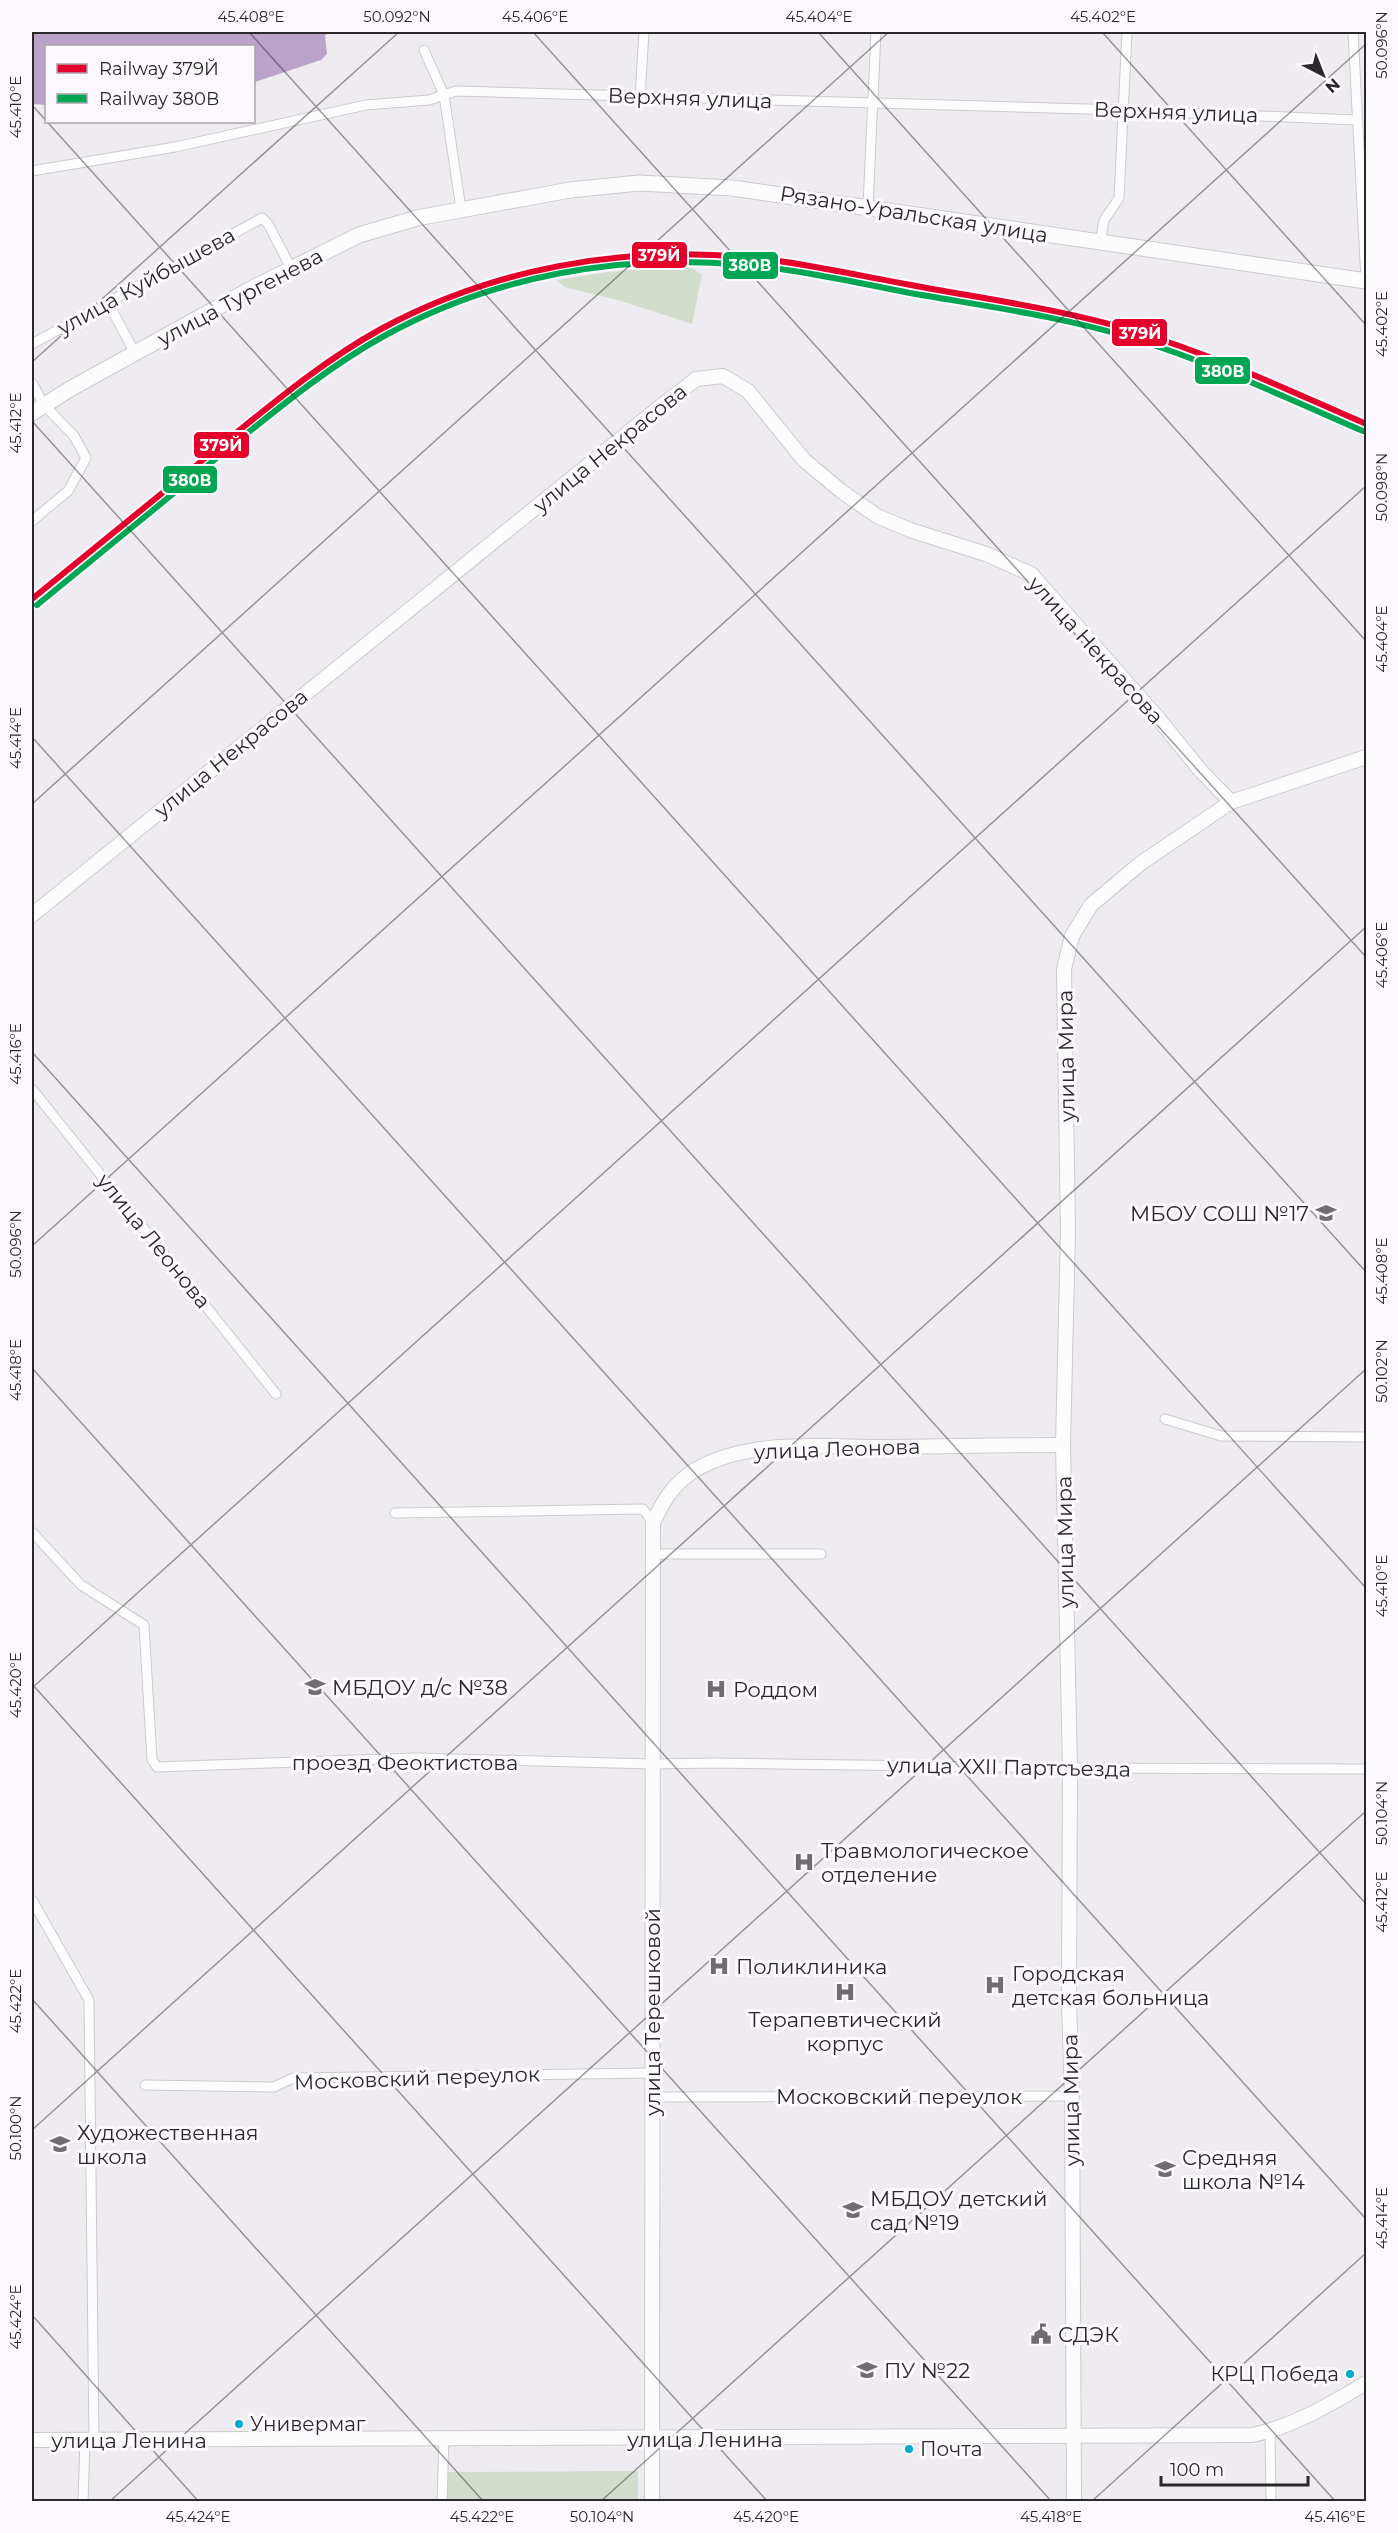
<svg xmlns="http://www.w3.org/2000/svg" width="1398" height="2533" font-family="Montserrat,sans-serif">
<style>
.green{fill:#d3ddcd}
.water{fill:#baa3c9}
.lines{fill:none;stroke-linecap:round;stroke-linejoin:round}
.street-casing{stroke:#cdcace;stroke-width:11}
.secondary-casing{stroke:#cdcace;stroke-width:16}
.primary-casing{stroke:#cdcace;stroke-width:17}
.street{stroke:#fdfcfd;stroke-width:9}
.secondary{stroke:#fdfcfd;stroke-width:14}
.primary{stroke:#fdfcfd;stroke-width:15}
.rail-1-casing{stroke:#fcf8ff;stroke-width:10}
.rail-2-casing{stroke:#fcf8ff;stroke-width:10}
.rail-1{stroke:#e4002b;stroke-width:6}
.rail-2{stroke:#00a651;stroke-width:6}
.ticks{fill:none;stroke:#2a282b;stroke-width:1.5;stroke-opacity:0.45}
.bus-dot{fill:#00a9ce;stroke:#fcf8ff;stroke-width:2}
.labels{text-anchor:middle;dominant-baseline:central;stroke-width:6;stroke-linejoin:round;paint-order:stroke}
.bus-label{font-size:20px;fill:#2a282b;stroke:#fcf8ff;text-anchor:start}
.street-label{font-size:21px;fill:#2a282b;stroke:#fcf8ff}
.poi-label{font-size:21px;fill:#2a282b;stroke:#fcf8ff;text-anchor:start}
.line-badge{stroke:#fcf8ff;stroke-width:2}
.badge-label{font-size:16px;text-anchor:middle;font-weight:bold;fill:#fff}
.neatline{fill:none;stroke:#2a282b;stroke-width:2}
.ticks-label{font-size:15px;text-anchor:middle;fill:#2a282b}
</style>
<rect width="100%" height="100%" fill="#efecf1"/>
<g class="green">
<path d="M657,268h35l10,7 -10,49 -74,-24 -54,-13 -7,-7 51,-8z"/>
<path d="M638,2471v30h-195v-29z"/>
</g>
<path class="water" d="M32,32h301l-8,3 2,19 -6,6 -66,22 -1,-36h-208v59l-14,-1z"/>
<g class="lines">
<g class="street-casing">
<g id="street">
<path d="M1353,32l13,249"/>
<path d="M424,50l20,45 17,114"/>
<path d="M640,97l4,-65"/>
<path d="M32,171l143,-24 191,-42 63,-5 27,-9 666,19 234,10"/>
<path d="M868,206l8,-174"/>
<path d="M1100,243l4,-23 15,-22 8,-166"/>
<path d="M107,301l28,52"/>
<path d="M32,344l230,-126 6,6 23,44"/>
<path d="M32,383l12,22 30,31 12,22 -18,33 -36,30"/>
<path d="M32,1089l244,305"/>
<path d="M1165,1419l56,17 145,1"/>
<path d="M395,1513l248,-4 10,14"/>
<path d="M32,1532l49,53 63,40 8,135 5,7 258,-9 237,6 63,-1 355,5 296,1"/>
<path d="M652,1554h169"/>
<path d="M32,1900l57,100 5,440"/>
<path d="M145,2085l129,2 19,-9 360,-5"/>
<path d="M653,2097l419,-1"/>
<path d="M1270,2432l1,70"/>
<path d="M83,2502l2,-62"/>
<path d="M442,2502l2,-64"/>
</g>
</g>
<g class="secondary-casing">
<g id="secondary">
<path d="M32,915l628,-508 36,-28 27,-3 25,15 56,69 37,31 36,25 33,14 76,24 45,20 126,143 43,53 31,32"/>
<path d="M32,2440l1220,-5c40,-8 79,-31 114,-52"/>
<path d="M652,2502l1,-979c10,-22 21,-40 42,-53 55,-32 128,-23 189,-23 60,-1 119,-2 179,-2"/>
<path d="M1074,2502l-2,-406 -3,-93 1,-235 -7,-323 5,-213 -4,-263 8,-33 19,-31 50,-42 90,-61 135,-45"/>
</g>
</g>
<g class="primary-casing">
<path id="primary" d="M32,413l38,-24 181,-100 108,-54 58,-17 153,-28 69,-7 93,5 634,93"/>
</g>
<use href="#street" class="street"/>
<use href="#secondary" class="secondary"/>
<use href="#primary" class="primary"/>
<g class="rail-1-casing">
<path id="rail-1" d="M32,599c63,-51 126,-102 188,-153 52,-42 103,-85 161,-117 111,-60 238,-83 363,-72 56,5 111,18 167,28 74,14 150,24 223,46 80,24 156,60 232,93"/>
</g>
<g class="rail-2-casing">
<path id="rail-2" d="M37,605c62,-51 125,-102 187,-153 51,-41 102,-84 160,-116 109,-60 236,-83 360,-71 56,5 111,17 166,28 74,13 150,23 222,45 80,25 155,60 231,93"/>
</g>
<use href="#rail-1" class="rail-1"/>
<use href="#rail-2" class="rail-2"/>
</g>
<path class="ticks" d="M249,32l1117,1240M533,32l833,925M818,32l548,609M1102,32l264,293M32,105l1334,1483M32,362l367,-330M32,421l1334,1483M32,737l1334,1482M32,804l857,-772M32,1052l1304,1450M32,1246l1334,-1202M32,1368l1020,1134M32,1684l736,818M32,1688l1334,-1202M32,1999l452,503M32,2130l1334,-1203M32,2315l167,187M109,2502l1257,-1133M600,2502l766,-691M1091,2502l275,-249"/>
<defs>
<g id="school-bare" transform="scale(1.62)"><path d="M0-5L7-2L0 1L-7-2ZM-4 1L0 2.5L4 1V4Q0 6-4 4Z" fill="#6f6d70" stroke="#fcf8ff" stroke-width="2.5" paint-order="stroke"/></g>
<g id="hospital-bare" transform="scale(1.62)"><path d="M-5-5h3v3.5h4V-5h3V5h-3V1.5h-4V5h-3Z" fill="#6f6d70" stroke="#fcf8ff" stroke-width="2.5" paint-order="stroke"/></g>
<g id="university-bare" transform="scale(1.62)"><path d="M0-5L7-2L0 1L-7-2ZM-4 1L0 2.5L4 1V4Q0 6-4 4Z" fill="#6f6d70" stroke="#fcf8ff" stroke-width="2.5" paint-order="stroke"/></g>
<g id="civic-bare" transform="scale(1.62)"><path d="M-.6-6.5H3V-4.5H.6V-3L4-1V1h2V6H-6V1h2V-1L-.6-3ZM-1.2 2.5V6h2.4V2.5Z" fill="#6f6d70" stroke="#fcf8ff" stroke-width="2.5" paint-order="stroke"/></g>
</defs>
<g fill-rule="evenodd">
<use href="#school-bare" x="1326" y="1213"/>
<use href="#school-bare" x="315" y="1687"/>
<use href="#hospital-bare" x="716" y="1689"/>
<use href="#hospital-bare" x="804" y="1862"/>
<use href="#hospital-bare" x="719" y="1966"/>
<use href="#hospital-bare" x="995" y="1985"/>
<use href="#hospital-bare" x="845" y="1992"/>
<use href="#university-bare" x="60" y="2144"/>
<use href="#school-bare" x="1165" y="2169"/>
<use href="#school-bare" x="853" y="2210"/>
<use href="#civic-bare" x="1041" y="2334"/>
<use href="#university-bare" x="867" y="2370"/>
</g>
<g class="bus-dot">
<circle cx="1350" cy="2374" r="5"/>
<circle cx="239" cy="2424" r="5"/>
<circle cx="909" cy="2449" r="5"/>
</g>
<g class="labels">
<g class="bus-label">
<text x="1339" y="2374" text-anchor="end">КРЦ Победа</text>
<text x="250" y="2424">Универмаг</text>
<text x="920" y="2449">Почта</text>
</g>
<g class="street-label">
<text transform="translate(690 98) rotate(2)">Верхняя улица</text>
<text transform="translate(1176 112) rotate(2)">Верхняя улица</text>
<text transform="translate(914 214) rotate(9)">Рязано-Уральская улица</text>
<text transform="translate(146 281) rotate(-29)">улица Куйбышева</text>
<text transform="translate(240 297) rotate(-28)">улица Тургенева</text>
<text transform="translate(610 448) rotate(-39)">улица Некрасова</text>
<text transform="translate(1096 650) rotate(48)">улица Некрасова</text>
<text transform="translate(231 753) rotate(-39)">улица Некрасова</text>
<text transform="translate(1066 1056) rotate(-91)">улица Мира</text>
<text transform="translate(154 1241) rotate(51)">улица Леонова</text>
<text transform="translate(837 1449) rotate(-2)">улица Леонова</text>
<text transform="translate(1065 1542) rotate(-91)">улица Мира</text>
<text x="405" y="1762">проезд Феоктистова</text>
<text transform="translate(1009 1767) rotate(1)">улица XXII Партсъезда</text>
<text transform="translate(652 2012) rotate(-90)">улица Терешковой</text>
<text transform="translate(417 2078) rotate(-2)">Московский переулок</text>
<text x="899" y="2096">Московский переулок</text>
<text transform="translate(1071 2100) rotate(-91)">улица Мира</text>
<text x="705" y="2439">улица Ленина</text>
<text x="129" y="2440">улица Ленина</text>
</g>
<g class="poi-label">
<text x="1309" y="1213" text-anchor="end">МБОУ СОШ №17</text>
<text x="332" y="1687">МБДОУ д/с №38</text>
<text x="733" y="1689">Роддом</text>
<text x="821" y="1850">Травмологическое<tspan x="821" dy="24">отделение</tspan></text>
<text x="736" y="1966">Поликлиника</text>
<text x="1012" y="1973">Городская<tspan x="1012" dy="24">детская больница</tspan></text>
<text x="845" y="2019" text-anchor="middle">Терапевтический<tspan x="845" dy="24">корпус</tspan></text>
<text x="77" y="2132">Художественная<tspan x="77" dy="24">школа</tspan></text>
<text x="1182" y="2157">Средняя<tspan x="1182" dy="24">школа №14</tspan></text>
<text x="870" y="2198">МБДОУ детский<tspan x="870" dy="24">сад №19</tspan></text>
<text x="1058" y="2334">СДЭК</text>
<text x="884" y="2370">ПУ №22</text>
</g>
</g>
<g class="line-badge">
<rect x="631" y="241" width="57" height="28" rx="6" fill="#e4002b"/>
<rect x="722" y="251" width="57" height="29" rx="6" fill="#00a651"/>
<rect x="1111" y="318" width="57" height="29" rx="6" fill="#e4002b"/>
<rect x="1194" y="356" width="57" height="29" rx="6" fill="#00a651"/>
<rect x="193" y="431" width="57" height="28" rx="6" fill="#e4002b"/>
<rect x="162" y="465" width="56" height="29" rx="6" fill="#00a651"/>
</g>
<g class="badge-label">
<text x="659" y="261">379Й</text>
<text x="750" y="271">380В</text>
<text x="1140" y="339">379Й</text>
<text x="1223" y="377">380В</text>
<text x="221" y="451">379Й</text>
<text x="190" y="486">380В</text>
</g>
<rect width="1398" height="2533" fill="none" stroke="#fcf8ff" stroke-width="66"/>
<rect x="45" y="45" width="210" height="78" fill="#fcf8ff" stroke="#a8a5aa" stroke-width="1.5"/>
<rect x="57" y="64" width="30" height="9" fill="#e4002b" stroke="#a8a5aa" stroke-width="1.5"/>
<text x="99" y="75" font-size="18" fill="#2a282b">Railway 379Й</text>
<rect x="57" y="94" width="30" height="9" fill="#00a651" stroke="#a8a5aa" stroke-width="1.5"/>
<text x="99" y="105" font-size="18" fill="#2a282b">Railway 380В</text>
<g transform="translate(1323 75) rotate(138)" stroke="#fcf8ff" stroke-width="4.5" paint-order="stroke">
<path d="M0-4.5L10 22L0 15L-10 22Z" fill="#2a282b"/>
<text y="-9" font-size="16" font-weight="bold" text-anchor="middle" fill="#2a282b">N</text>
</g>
<path d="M1161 2476v9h147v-9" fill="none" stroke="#2a282b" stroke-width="3"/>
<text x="1170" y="2476" font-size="18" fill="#2a282b" stroke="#fcf8ff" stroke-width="4.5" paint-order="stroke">100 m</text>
<rect x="33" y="33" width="1332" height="2467" class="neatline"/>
<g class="ticks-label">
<text x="251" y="22">45.408°E</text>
<text x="397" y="22">50.092°N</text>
<text x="535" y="22">45.406°E</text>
<text x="819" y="22">45.404°E</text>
<text x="1103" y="22">45.402°E</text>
<text transform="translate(1382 45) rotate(-90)" y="5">50.096°N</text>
<text transform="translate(16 107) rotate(-90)" y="5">45.410°E</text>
<text transform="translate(1382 324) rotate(-90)" y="5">45.402°E</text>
<text transform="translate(16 423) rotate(-90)" y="5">45.412°E</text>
<text transform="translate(1382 487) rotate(-90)" y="5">50.098°N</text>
<text transform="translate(1382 639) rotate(-90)" y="5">45.404°E</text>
<text transform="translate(16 738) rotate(-90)" y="5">45.414°E</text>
<text transform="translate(1382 955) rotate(-90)" y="5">45.406°E</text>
<text transform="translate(16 1054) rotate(-90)" y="5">45.416°E</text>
<text transform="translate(16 1244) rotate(-90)" y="5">50.096°N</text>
<text transform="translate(1382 1271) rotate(-90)" y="5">45.408°E</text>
<text transform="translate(16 1370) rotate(-90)" y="5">45.418°E</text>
<text transform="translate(1382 1371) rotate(-90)" y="5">50.102°N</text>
<text transform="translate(1382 1586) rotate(-90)" y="5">45.410°E</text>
<text transform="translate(16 1685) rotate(-90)" y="5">45.420°E</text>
<text transform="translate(1382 1813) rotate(-90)" y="5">50.104°N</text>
<text transform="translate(1382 1902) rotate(-90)" y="5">45.412°E</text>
<text transform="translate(16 2001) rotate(-90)" y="5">45.422°E</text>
<text transform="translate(16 2128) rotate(-90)" y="5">50.100°N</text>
<text transform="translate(1382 2218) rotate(-90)" y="5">45.414°E</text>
<text transform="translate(16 2317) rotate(-90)" y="5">45.424°E</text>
<text x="198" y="2522">45.424°E</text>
<text x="482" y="2522">45.422°E</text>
<text x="602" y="2522">50.104°N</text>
<text x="766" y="2522">45.420°E</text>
<text x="1051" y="2522">45.418°E</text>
<text x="1335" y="2522">45.416°E</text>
</g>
</svg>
